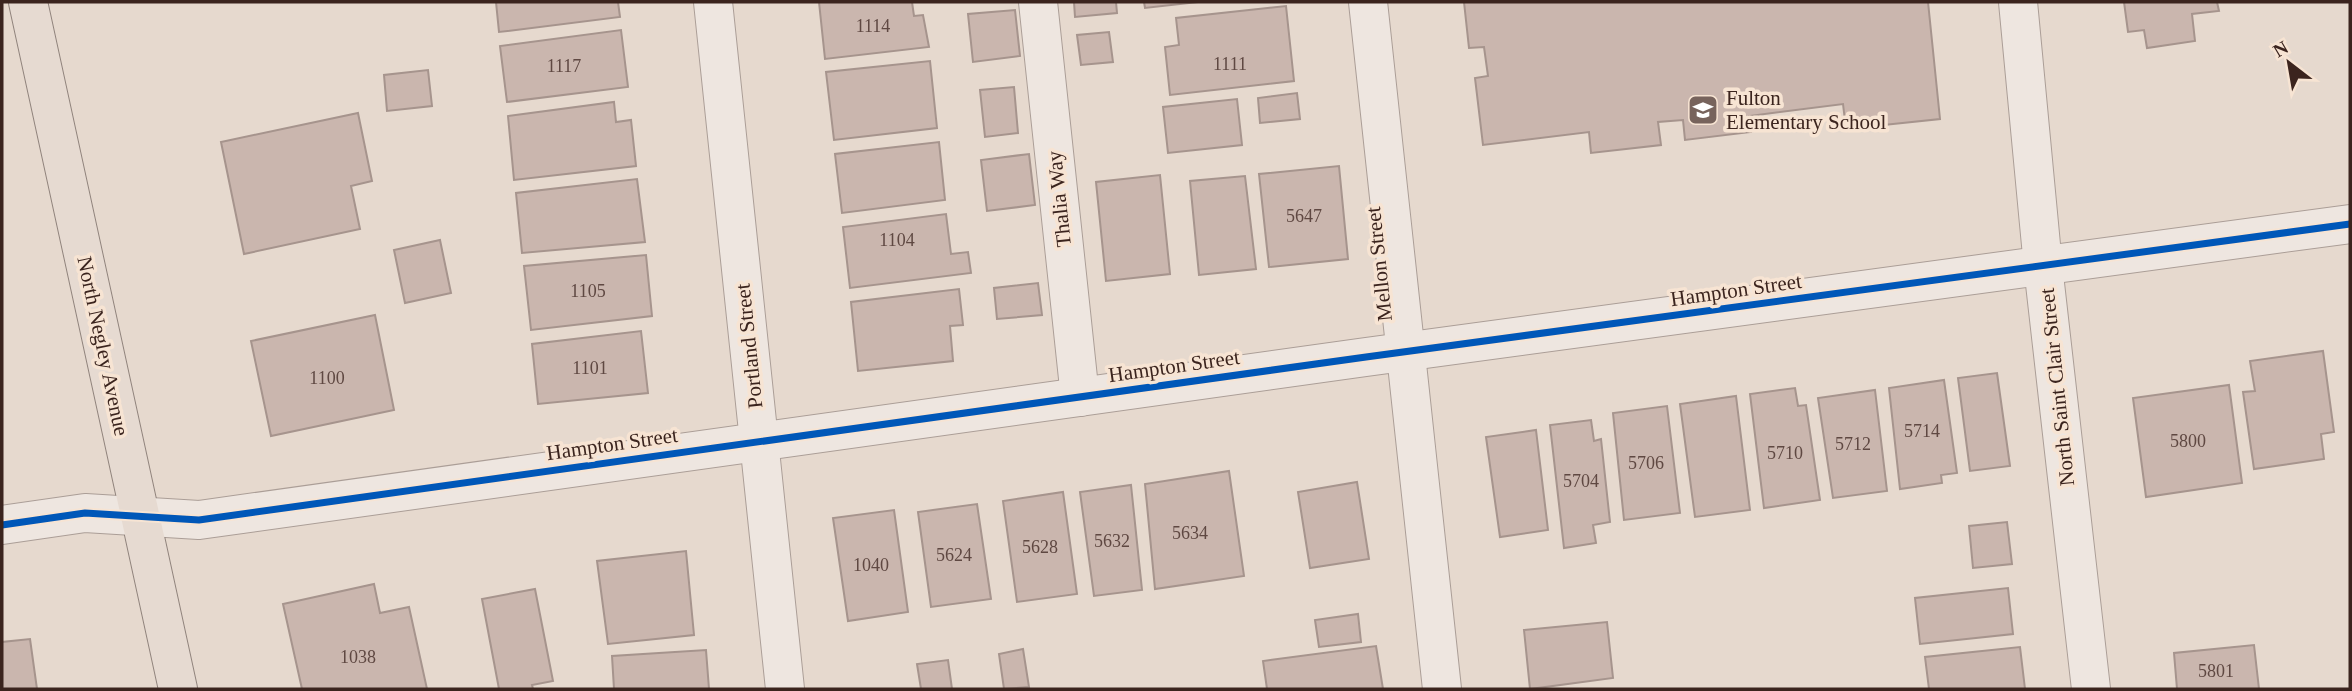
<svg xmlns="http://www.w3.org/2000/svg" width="2352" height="691" font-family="'Times New Roman',serif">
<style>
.building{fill:#cab6ae;stroke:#a6948d;stroke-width:2}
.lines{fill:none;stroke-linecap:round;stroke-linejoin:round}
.minor-casing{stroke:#ab9e97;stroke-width:40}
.major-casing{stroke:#91847d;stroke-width:40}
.minor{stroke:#eee6e0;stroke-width:38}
.major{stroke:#e6dad1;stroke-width:38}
.cycleway-casing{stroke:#f7e4d3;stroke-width:11}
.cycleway{stroke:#0057b8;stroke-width:7}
.labels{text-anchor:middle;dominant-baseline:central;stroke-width:7;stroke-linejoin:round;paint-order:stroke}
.number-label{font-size:18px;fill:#5f4842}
.poi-label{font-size:21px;fill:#3b241e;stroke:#f7e4d3;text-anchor:start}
.street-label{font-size:21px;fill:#3b241e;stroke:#f7e4d3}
</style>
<rect width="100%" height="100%" fill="#e6d9ce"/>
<g class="building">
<path d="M496,2h122l2,15 -121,15z"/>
<path d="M819,2h93l2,14 9,-1 6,32 -104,12z"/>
<path d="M1074,2h42l1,11 -42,4z"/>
<path d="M1144,2h54l-53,6z"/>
<path d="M1464,2h464l12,117 -94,10 -3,-25 -94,12 2,16 -66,8 -2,-20 -25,2 3,23 -70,8 -2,-21 -106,13 -8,-67 13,-2 -4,-29 -15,1z"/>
<path d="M2124,2h93l2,9 -27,3 3,27 -48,7 -3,-18 -16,2z"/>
<path d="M1286,6l8,75 -124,14 -5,-48 14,-2 -3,-27z"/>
<path d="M1015,10l5,46 -47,6 -5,-48z"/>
<path d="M621,30l7,57 -121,15 -7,-56z"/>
<path d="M1109,32l4,30 -32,3 -4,-30z"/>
<path d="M930,61l7,67 -103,12 -8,-68z"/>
<path d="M428,70l4,36 -45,5 -3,-36z"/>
<path d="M1014,87l4,46 -33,4 -5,-47z"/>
<path d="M1297,93l3,26 -40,4 -2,-25z"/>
<path d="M1237,99l5,46 -74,8 -5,-46z"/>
<path d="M614,102l2,20 15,-2 5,46 -122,14 -6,-64z"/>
<path d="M358,113l14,68 -21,5 9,43 -116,25 -23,-112z"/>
<path d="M939,142l6,58 -103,13 -7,-59z"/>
<path d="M1029,154l6,51 -48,6 -6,-51z"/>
<path d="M1339,166l9,93 -79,8 -10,-93z"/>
<path d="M1160,175l10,99 -64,7 -10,-99z"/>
<path d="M1245,176l11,93 -57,6 -9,-94z"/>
<path d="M637,179l8,63 -123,11 -6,-60z"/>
<path d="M946,214l5,40 17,-2 3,21 -121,15 -7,-61z"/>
<path d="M440,240l11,53 -46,10 -11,-53z"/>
<path d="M646,255l6,61 -121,14 -7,-64z"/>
<path d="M1038,283l4,32 -45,4 -3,-31z"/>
<path d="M959,289l4,36 -13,1 3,35 -95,10 -7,-69z"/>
<path d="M375,315l19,95 -123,26 -20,-95z"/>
<path d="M641,331l7,62 -110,11 -6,-60z"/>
<path d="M2323,351l11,81 -13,2 3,25 -70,10 -11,-77 12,-1 -5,-30z"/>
<path d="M1997,373l13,93 -40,5 -12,-93z"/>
<path d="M1944,380l13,93 -16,2 1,8 -42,6 -11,-101z"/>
<path d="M2229,385l13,98 -96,14 -13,-99z"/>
<path d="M1795,388l3,18 8,-1 14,95 -56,8 -14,-114z"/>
<path d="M1875,390l12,101 -54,7 -15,-100z"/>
<path d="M1736,396l14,114 -55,7 -15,-113z"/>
<path d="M1667,406l13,107 -56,7 -11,-107z"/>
<path d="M1591,420l3,21 7,-2 9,83 -17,3 3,18 -32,5 -14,-123z"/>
<path d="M1536,430l12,100 -48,7 -14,-100z"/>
<path d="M1229,471l15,105 -89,13 -10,-105z"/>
<path d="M1357,482l12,77 -59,9 -12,-76z"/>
<path d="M1131,485l11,105 -48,6 -14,-104z"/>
<path d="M1063,492l14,102 -60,8 -14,-101z"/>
<path d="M977,504l14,95 -60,8 -13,-95z"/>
<path d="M894,510l14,102 -60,9 -15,-103z"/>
<path d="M2007,522l5,42 -39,4 -4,-42z"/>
<path d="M686,551l8,84 -86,9 -11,-83z"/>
<path d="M374,584l6,29 29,-6 18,82h-125l-19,-85z"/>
<path d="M2008,588l5,46 -93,10 -5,-46z"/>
<path d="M535,589l18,92 -21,4 1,4h-34l-17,-90z"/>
<path d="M1358,614l3,28 -42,5 -4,-27z"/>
<path d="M1607,622l6,56 -83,11 -6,-59z"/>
<path d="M30,639l7,50h-35v-47z"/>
<path d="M2254,645l5,44h-82l-3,-36z"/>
<path d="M1376,646l7,43h-116l-4,-28z"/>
<path d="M2020,647l5,42h-96l-4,-32z"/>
<path d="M1023,649l6,38 -25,2 -5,-35z"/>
<path d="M706,650l3,39h-95l-2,-33z"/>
<path d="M948,660l4,29h-31l-4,-25z"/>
</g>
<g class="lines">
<g class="minor-casing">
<g id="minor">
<path d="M713,2l72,687"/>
<path d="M1038,2l42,395"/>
<path d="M1368,2l74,687"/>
<path d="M2018,2l25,264 48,423"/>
<path d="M2,525l83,-12 114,7 1167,-163 984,-133"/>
</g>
</g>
<g class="major-casing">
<path id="major" d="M28,2l150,687"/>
</g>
<use href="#minor" class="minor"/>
<use href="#major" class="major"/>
<g class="cycleway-casing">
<path id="cycleway" d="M2,525l83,-12 114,7 1167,-163 984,-133"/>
</g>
<use href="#cycleway" class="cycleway"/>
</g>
<defs>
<g id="school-square" transform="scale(1.575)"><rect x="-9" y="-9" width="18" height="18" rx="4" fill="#77635c" stroke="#f7e4d3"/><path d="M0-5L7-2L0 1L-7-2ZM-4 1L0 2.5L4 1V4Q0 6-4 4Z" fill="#fff"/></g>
</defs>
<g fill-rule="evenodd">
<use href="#school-square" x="1703" y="110"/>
</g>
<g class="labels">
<g class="number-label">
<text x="873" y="26">1114</text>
<text x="1230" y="64">1111</text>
<text x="564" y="66">1117</text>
<text x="1304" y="216">5647</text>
<text x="897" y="240">1104</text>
<text x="588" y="291">1105</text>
<text x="590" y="368">1101</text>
<text x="327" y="378">1100</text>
<text x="1922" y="431">5714</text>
<text x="2188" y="441">5800</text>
<text x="1853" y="444">5712</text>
<text x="1785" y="453">5710</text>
<text x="1646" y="463">5706</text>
<text x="1581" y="481">5704</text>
<text x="1190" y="533">5634</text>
<text x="1112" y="541">5632</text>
<text x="1040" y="547">5628</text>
<text x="954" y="555">5624</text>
<text x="871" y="565">1040</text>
<text x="358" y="657">1038</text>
<text x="2216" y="671">5801</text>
</g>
<g class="poi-label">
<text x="1726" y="98">Fulton<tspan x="1726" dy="24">Elementary School</tspan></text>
</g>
<g class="street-label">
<text transform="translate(1059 199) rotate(-96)">Thalia Way</text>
<text transform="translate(1379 264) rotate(-96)">Mellon Street</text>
<text transform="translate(1736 290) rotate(-8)">Hampton Street</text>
<text transform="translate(103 346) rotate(78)">North Negley Avenue</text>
<text transform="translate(749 346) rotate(-96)">Portland Street</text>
<text transform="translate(1174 366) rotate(-8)">Hampton Street</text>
<text transform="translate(2057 387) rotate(-96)">North Saint Clair Street</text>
<text transform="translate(612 444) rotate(-8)">Hampton Street</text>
</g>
</g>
<rect width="2352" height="691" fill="none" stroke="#3b241e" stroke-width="7"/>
<g transform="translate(2289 63) rotate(329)" stroke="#f7e4d3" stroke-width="5" paint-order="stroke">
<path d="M0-5L12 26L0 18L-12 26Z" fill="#3b241e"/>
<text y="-10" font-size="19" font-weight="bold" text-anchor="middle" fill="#3b241e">N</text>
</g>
</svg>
